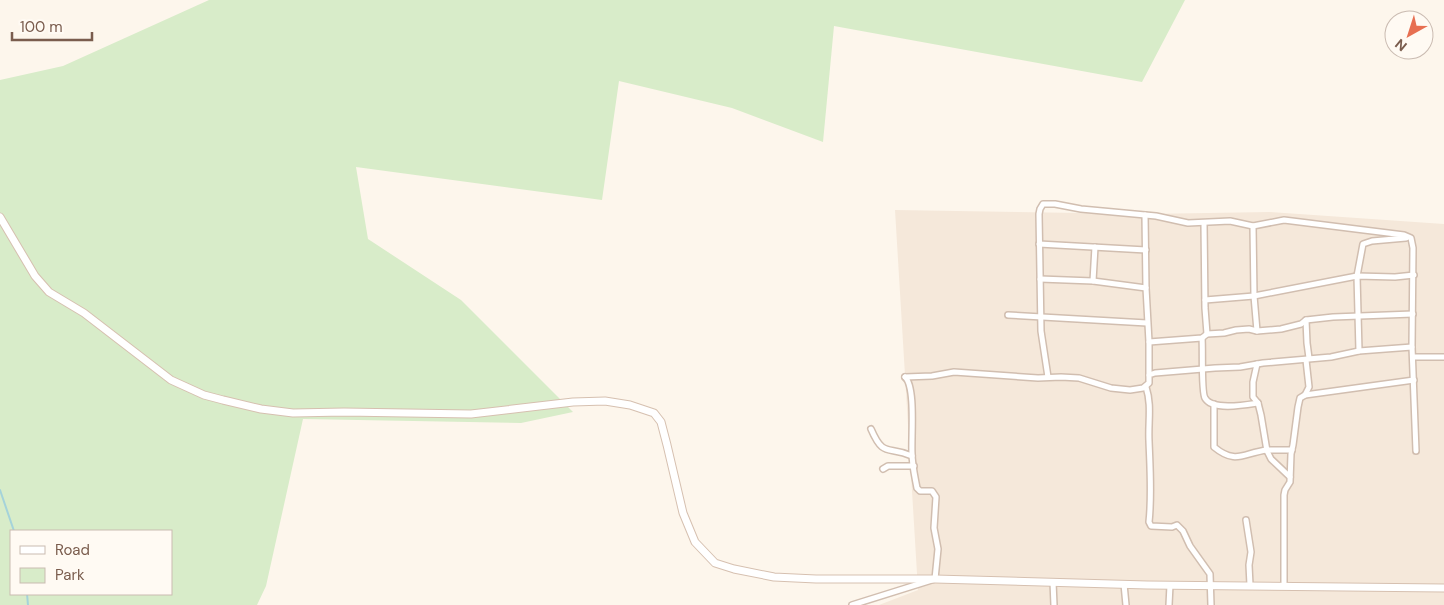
<svg xmlns="http://www.w3.org/2000/svg" width="1444" height="605" font-family="'DM Sans',sans-serif">
<style>
.residential{fill:#f5e8da}
.green{fill:#d8ecc9;fill-rule:evenodd}
.lines{fill:none;stroke-linecap:round;stroke-linejoin:round}
.stream{stroke:#a5d3da;stroke-width:2}
.street-casing{stroke:#d1beb0;stroke-width:8}
.secondary-casing{stroke:#d6c0b0;stroke-width:9}
.street{stroke:#fff;stroke-width:5}
.secondary{stroke:#fff;stroke-width:7}
</style>
<rect width="100%" height="100%" fill="#fdf6ec"/>
<path class="residential" d="M895,210l250,4 125,-2 174,12v381h-565l39,-15z"/>
<path class="green" d="M209,0h976l-43,82 -308,-56 -11,116 -91,-34 -113,-27 -17,119 -246,-33 12,72 93,61 112,112 -52,11 -218,-4 -37,167 -9,19h-257v-525l63,-14zM11,531h160v63h-160z"/>
<g class="lines">
<g class="stream">
<path d="M0,490l14,41"/>
<path d="M27,594l1,11"/>
</g>
<g class="street-casing">
<g id="street">
<path d="M1145,215l1,73 3,54v33"/>
<path d="M1204,223l1,85 2,26"/>
<path d="M1253,226l1,70 3,35"/>
<path d="M1039,244l107,6"/>
<path d="M1040,279l53,2 53,7"/>
<path d="M1093,281l2,-34"/>
<path d="M1205,300l49,-4 103,-20 38,1 19,-2"/>
<path d="M1008,315l139,8"/>
<path d="M1306,320l1,23 2,15"/>
<path d="M1202,338c1,10 -1,54 3,60 7,13 40,7 53,5"/>
<path d="M1149,342l53,-4 5,-4 17,-1 12,-3 13,-1 8,2 24,-2 20,-5 5,-4 27,-3 80,-3"/>
<path d="M1359,351l-2,-75 6,-32 9,-3 34,-3"/>
<path d="M1413,357h31"/>
<path d="M1257,364l-4,18v15l5,6 3,12 6,36 4,8 19,18"/>
<path d="M905,377l27,-1 22,-4 84,6 23,-1 18,1 32,10 19,2 13,-2 6,-5v-8l6,-2 60,-5 25,-1 23,-4 68,-6 28,-6 53,-4"/>
<path d="M1048,377l-7,-46 -2,-117 1,-5 3,-5h12l26,5 75,7 32,7 42,-2 23,5 31,-6 120,15 7,3 2,10 -1,99 4,104"/>
<path d="M1146,387c6,18 2,35 3,54 1,27 3,54 0,81l2,4 21,1 5,-2 6,6 7,15 20,28 1,31"/>
<path d="M1305,395l109,-15"/>
<path d="M1214,404v43c22,18 29,6 53,3 8,0 17,0 25,0"/>
<path d="M871,429c13,30 17,16 41,27"/>
<path d="M883,469l5,-3h26"/>
<path d="M1246,520l5,32 -2,13 1,20"/>
<path d="M1053,582l1,23"/>
<path d="M1124,584l2,21"/>
<path d="M1284,585v-90l1,-5 5,-8 1,-28 2,-9 5,-38 2,-9 5,-3 4,-8 -3,-27"/>
<path d="M852,605l83,-26 3,-30 -4,-21 2,-31 -4,-6h-12l-3,-3c-2,-11 -5,-23 -5,-35 -1,-15 4,-66 -7,-76"/>
<path d="M1169,605l1,-20"/>
</g>
</g>
<g class="secondary-casing">
<path id="secondary" d="M0,217l35,59 14,16 35,21 87,67 33,15 19,5 38,9 32,4 51,-1 127,2 102,-12 32,-1 25,4 24,8 7,9 6,23 16,68 12,29 20,21 19,6 40,8 42,2h119l212,6 297,3"/>
</g>
<use href="#street" class="street"/>
<use href="#secondary" class="secondary"/>
</g>
<rect x="10" y="530" width="162" height="65" fill="#fffaf3" stroke="#cabbb1"/>
<rect x="20" y="546" width="25" height="8" fill="#ffffff" stroke="#cabbb1"/>
<text x="55" y="555" font-size="15" fill="#7a5c4d">Road</text>
<rect x="20" y="568" width="25" height="15" fill="#d8ecc9" stroke="#cabbb1"/>
<text x="55" y="580" font-size="15" fill="#7a5c4d">Park</text>
<g transform="translate(1409 35) rotate(219)"><circle r="24" fill="#fffaf3" stroke="#cabbb1"/>
<path d="M0-4L9 19L0 12L-9 19Z" fill="#e76f51"/>
<text y="-8" font-size="14" font-weight="bold" text-anchor="middle" fill="#7a5c4d">N</text>
</g>
<path d="M12 32v8h80v-8" fill="none" stroke="#7a5c4d" stroke-width="2.5"/>
<text x="20" y="32" font-size="15" fill="#7a5c4d" stroke="#fffaf3" stroke-width="4" paint-order="stroke">100 m</text>
</svg>
